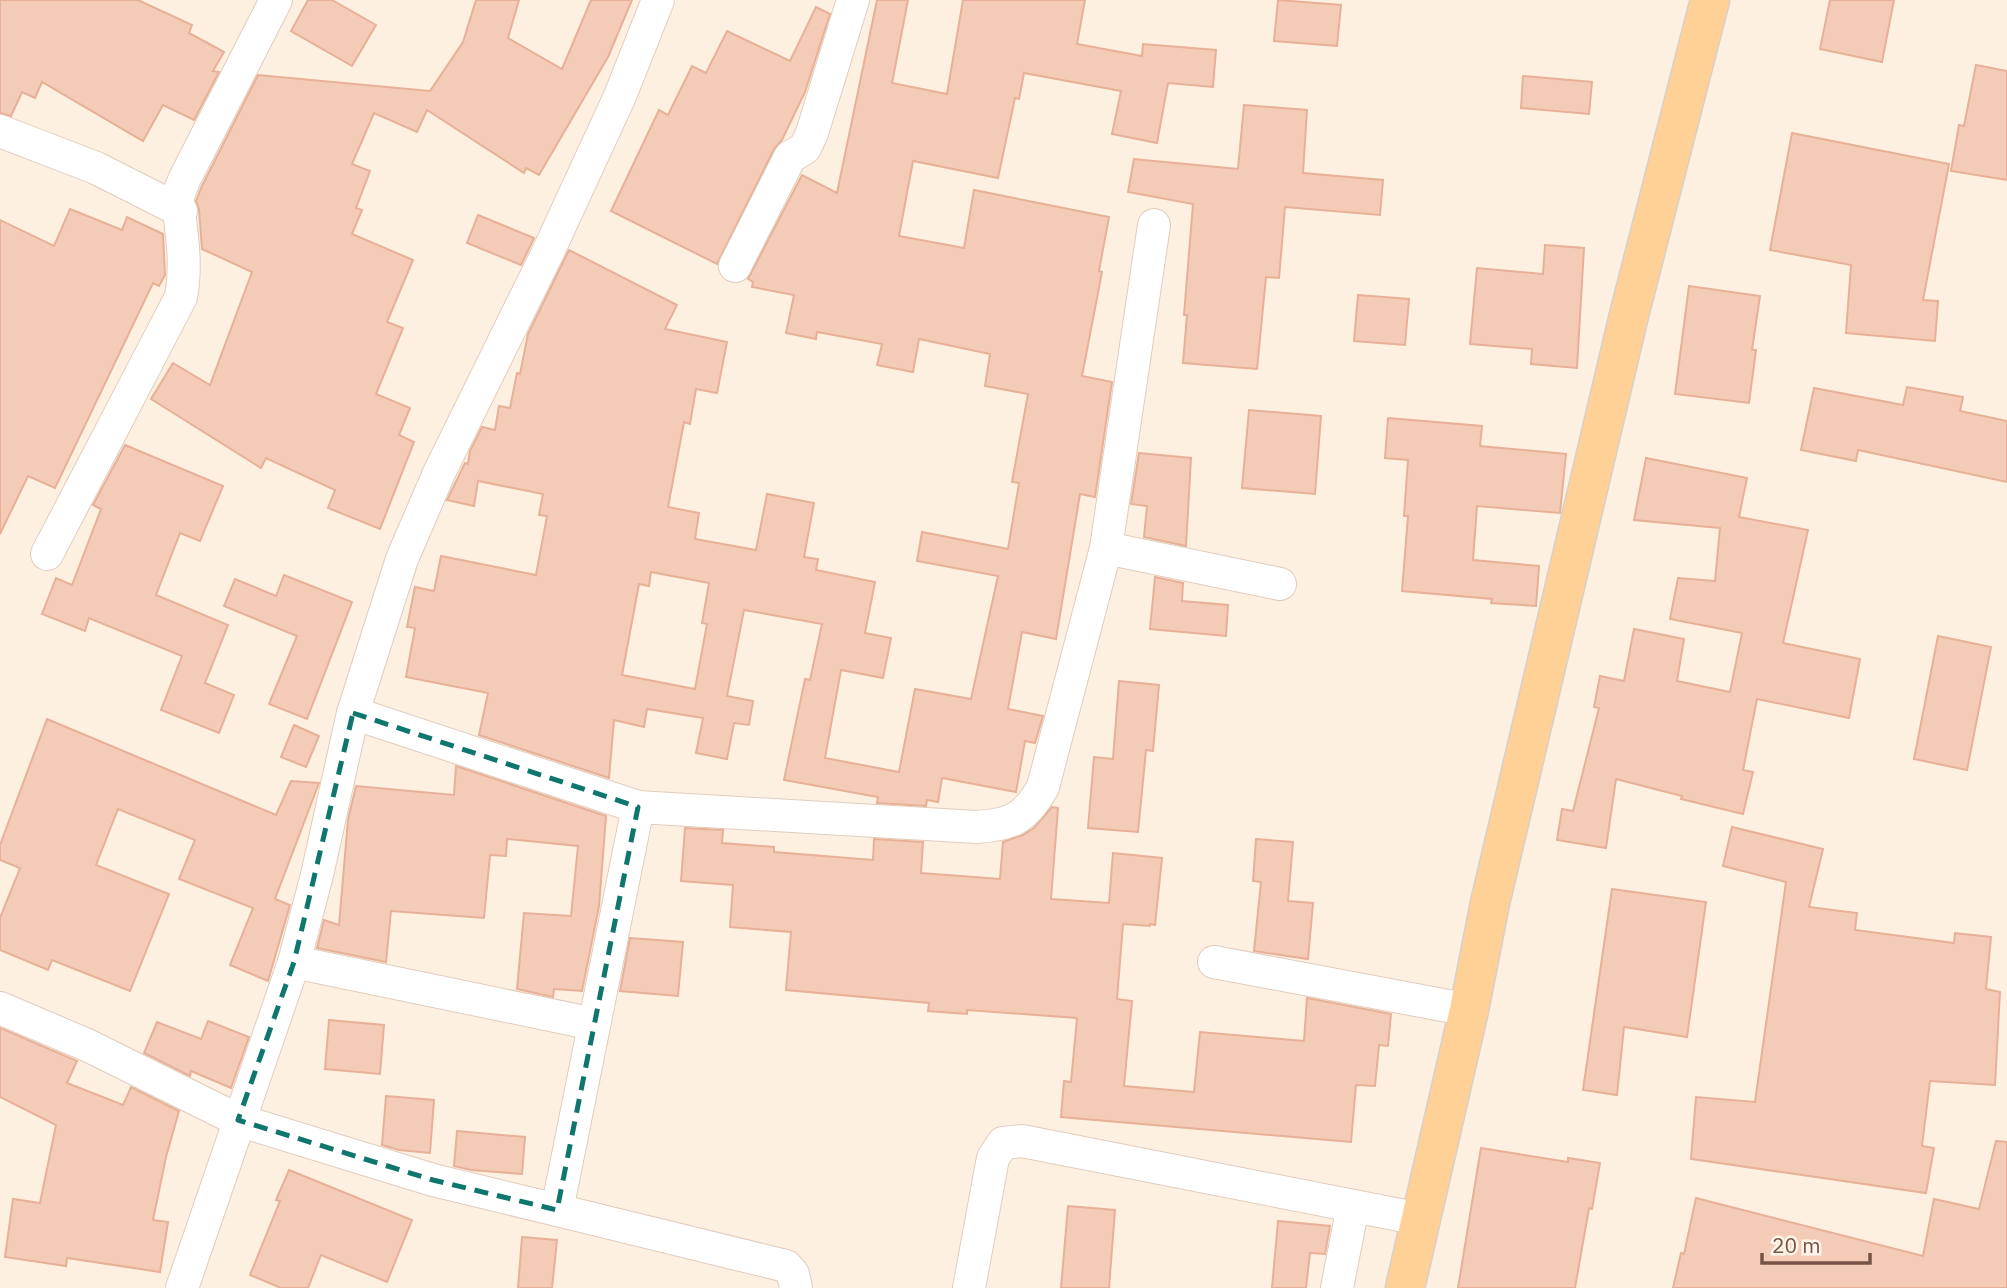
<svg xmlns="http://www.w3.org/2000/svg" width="2007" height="1288" font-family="'IBM Plex Sans',sans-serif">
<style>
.building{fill:#f4cbb7;stroke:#e7b097;stroke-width:2;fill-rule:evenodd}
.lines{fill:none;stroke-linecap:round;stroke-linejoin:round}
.street-casing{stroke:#e2ccbc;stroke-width:34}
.primary-casing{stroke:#d8cfcb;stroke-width:41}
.street{stroke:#fff;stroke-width:32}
.primary{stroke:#ffd196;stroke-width:38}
.marked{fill:none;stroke:#0f766e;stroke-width:5;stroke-dasharray:14 9;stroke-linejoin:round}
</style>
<rect width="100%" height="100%" fill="#fdf0e1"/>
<g class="building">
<path d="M0,0h138l54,25 -3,8 35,19 -11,19 6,1 -25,48 -31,-15 -20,36 -101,-59 -7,16 -13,-6 -11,24 -11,-3z"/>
<path d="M308,0h24l44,25 -24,41 -61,-35z"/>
<path d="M476,0h43l-11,38 54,31 29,-69h41l-24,57 -69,118 -13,-7 -2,5 -97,-63 -10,22 -43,-19 -22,51 18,7 -14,37 6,2 -10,24 61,26 -26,62 16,6 -27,66 34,14 -11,27 15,7 -34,87 -52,-21 7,-18 -69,-32 -5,10 -110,-69 22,-36 37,22 42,-113 -50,-23 -3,-40 -3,-8 6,-15 56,-111 172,16 33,-49z"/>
<path d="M877,0h31l-16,83 55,11 16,-94h122l-8,44 65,12 1,-12 73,6 -3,37 -45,-4 -11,60 -45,-9 9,-43 -97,-18 -5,26 -4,-1 -17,80 -85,-17 -14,75 65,12 10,-58 135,27 -10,54 3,1 -20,104 30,6 -17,115 -15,-3 -24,145 -34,-7 -14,77 35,7 -8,27 -10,-2 -9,51 -74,-14 -4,24 -11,-2 -1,6 -49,-3 1,-6 -94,-17 21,-101 5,1 12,-56 -78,-14 -17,86 26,5 -4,24 -15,-2 -7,36 -31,-6 7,-35 -56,-9 -3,18 -30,-7 -5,58 -130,-43 9,-42 -82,-16 9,-49 -8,-1 8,-40 19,4 7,-35 95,19 11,-59 -8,-1 4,-21 -65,-13 -4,25 -27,-6 18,-37 3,1 2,-13 12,-24 13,3 4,-24 11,2 7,-35 3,1 8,-40 41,-84 108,55 -12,24 62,13 -10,51 -21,-4 -6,35 -6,-2 -16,85 31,6 -4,26 61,11 11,-56 47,9 -10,54 14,2 -2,11 59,12 -10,51 26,5 -8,40 -42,-8 -16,88 74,14 16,-83 56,10 27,-123 -81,-15 5,-29 86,17 11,-66 -7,-1 16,-88 -43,-8 5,-32 -71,-15 -6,33 -36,-7 5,-21 -65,-12 -1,7 -30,-6 8,-38 -42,-8 1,-5 -5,-3 54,-104 35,18zM651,572l58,11 -7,40 5,1 -12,65 -73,-14 17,-91 10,2z"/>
<path d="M1278,0l63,5 -4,41 -63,-5z"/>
<path d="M1830,0h64l-12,62 -62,-13z"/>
<path d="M816,7l14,7 -25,78 -23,48 -8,9 -57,115 -106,-53 48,-101 9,5 24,-49 14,7 21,-42 63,30z"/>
<path d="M1976,65l31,6v109l-56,-9 8,-46 5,1z"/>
<path d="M1523,76l69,6 -3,32 -68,-6z"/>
<path d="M1244,105l63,5 -4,63 80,7 -3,35 -95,-8 -6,71 -13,-1 -9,92 -74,-6 4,-48h-3l9,-111 -65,-12 6,-33 104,10z"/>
<path d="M1792,133l157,31 -26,136 15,1 -3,40 -89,-8 5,-68 -81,-15z"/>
<path d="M70,209l52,21 5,-13 36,17 2,41 -6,11 -6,-3 -98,205 -27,-12 -28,58v-314l54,26z"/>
<path d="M478,215l56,23 -13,27 -54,-22z"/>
<path d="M1545,245l39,3 -7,120 -46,-4 1,-15 -62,-5 7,-76 66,6z"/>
<path d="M1689,286l71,10 -8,54h4l-7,53 -74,-9z"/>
<path d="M1358,295l51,4 -4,46 -51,-4z"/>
<path d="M1907,387l56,10 -3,14 47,10v61l-149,-32 -2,11 -55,-11 13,-62 89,17z"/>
<path d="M1249,410l72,6 -6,78 -73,-6z"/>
<path d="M1388,418l94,8 -2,20 86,8 -6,59 -83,-7 -4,54 66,6 -3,40 -45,-3 1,-4 -90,-8 6,-75h-4l4,-56 -23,-2z"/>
<path d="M125,445l98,41 -23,55 -20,-8 -24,62 72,30 -23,58 29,12 -15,38 -58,-23 21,-54 -93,-38 -4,13 -43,-17 14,-36 16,7 29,-76 -8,-4z"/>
<path d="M1139,453l52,5 -5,88 -42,-9 3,-31 -16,-2z"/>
<path d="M1646,458l101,20 -8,39 69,13 -25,113 77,16 -11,59 -92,-19 -14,71 10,2 -10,42 -62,-15 1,-3 -66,-17 -10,69 -49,-8 5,-31 11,2 26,-103 -5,-1 6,-31 24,5 10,-52 50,10 -7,42 53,11 12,-59 -72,-14 8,-41 37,3 5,-53 -86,-8z"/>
<path d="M284,575l68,27 -45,117 -38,-15 28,-68 -73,-30 11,-27 41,17z"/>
<path d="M1155,577l28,6 -1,18 46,4 -2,31 -76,-7z"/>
<path d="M1938,636l53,11 -24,123 -53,-11z"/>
<path d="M1119,681l40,4 -6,66 -7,-1 -8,82 -50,-4 6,-71 19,2z"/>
<path d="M47,719l229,96 15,-34 28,2 -44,116 15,6 -22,76 -38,-16 23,-57 -74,-29 16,-39 -77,-31 -22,56 73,29 -39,97 -78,-31 -4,10 -48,-20v-32l20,-50 -20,-8v-15z"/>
<path d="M294,725l25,11 -13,31 -25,-10z"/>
<path d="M456,766l150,50 -7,90 -17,85 -28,-2 -1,8 -36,-8 7,-76 47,3 7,-70 -71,-7 -1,17 -16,-1 -6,63 -93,-7 -5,51 -69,-14 7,-28 15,5 9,-105 8,-34 98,9z"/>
<path d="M1052,807l6,1 -7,91 58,4 4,-50 49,5 -7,67 -5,-1v2l-27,-2 -6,75 15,2 -8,85 70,6 6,-60 104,9 3,-43 84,16 -3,32 -9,-1 -4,41 -19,-1 -5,57 -290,-25 3,-36 7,1 6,-64 -110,-8v4l-39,-3 1,-8 -143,-13 5,-58 -61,-5 3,-42 -52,-4 4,-53 38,2 -1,13 52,4v5l99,8 1,-21 49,3 -2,31 79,6 3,-37 20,-7 11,-7z"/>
<path d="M1732,827l91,22 -14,58 48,6 -2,17 99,13 1,-10 36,4 -5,52 14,3 -5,93 -65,-4 -8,65 12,2 -8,45 -235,-34 5,-62 59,5 31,-220 -63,-16z"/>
<path d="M1256,839l37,3 -5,59 25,2 -5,56 -54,-8 7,-69 -8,-1z"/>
<path d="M1612,889l94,13 -19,135 -63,-10 -7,68 -34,-5z"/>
<path d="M630,938l53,4 -5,54 -58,-5z"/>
<path d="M329,1020l55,5 -4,49 -55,-5z"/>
<path d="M208,1021l41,16 -18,51 -40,-17 -1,5 -46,-23 13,-31 44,17z"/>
<path d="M0,1028l77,33 -10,22 56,22 8,-18 48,24 -13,46 -13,63 15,2 -8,50 -93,-14 -1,8 -61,-9 8,-58 27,4 16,-78 -56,-28z"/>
<path d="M386,1096l48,4 -4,53 -31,-3 -17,-5z"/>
<path d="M457,1131l68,6 -3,37 -51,-4 -17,-4z"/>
<path d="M1996,1141l11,1v146h-334l8,-35 3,1 12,-56 227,58 11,-57 45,10z"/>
<path d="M1481,1148l87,14v-4l32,5 -8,46 -3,-1 -14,80h-117z"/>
<path d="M289,1170l123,50 -25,62 -66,-27 -13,33h-27l-31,-13 30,-74 -4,-1z"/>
<path d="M1068,1206l47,4 -6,78h-48z"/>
<path d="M1278,1221l52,5 -5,28 -15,-1 -4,35h-34z"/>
<path d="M522,1237l35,3 -5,48h-34z"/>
</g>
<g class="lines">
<g class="street-casing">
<g id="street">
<path d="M0,131l96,37 85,43"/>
<path d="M735,266l55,-109 15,-9 7,-15 41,-133"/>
<path d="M1106,548l48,-323"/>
<path d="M47,554l134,-257c6,-32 1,-61 -3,-93 -1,-8 4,-19 7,-26l91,-178"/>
<path d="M353,713l285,94 -81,403 229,56 7,8 3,14"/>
<path d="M638,807l338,20c35,-2 49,-8 67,-40l63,-239 174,36"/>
<path d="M294,962l300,62"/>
<path d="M1214,962l255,48"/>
<path d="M0,1008l87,37 151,75 195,60 124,30"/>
<path d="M182,1288l112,-326 23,-87 36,-162 49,-154 37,-86 109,-221 72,-156 38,-96"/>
<path d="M969,1288l24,-130 10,-15 19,-2 398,78"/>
<path d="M1337,1288l16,-82"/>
</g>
</g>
<g class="primary-casing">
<path id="primary" d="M1405,1288l64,-278 21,-107 139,-588 81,-315"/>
</g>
<use href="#street" class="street"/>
<use href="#primary" class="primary"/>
</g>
<path class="marked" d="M353,713l285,94 -81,403 -124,-30 -195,-60 56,-158z"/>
<path d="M1762 1253v10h108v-10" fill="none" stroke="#755447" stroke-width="3.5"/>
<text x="1772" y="1253" font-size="21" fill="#755447" stroke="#fff4e8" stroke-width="5" paint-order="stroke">20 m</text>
</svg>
